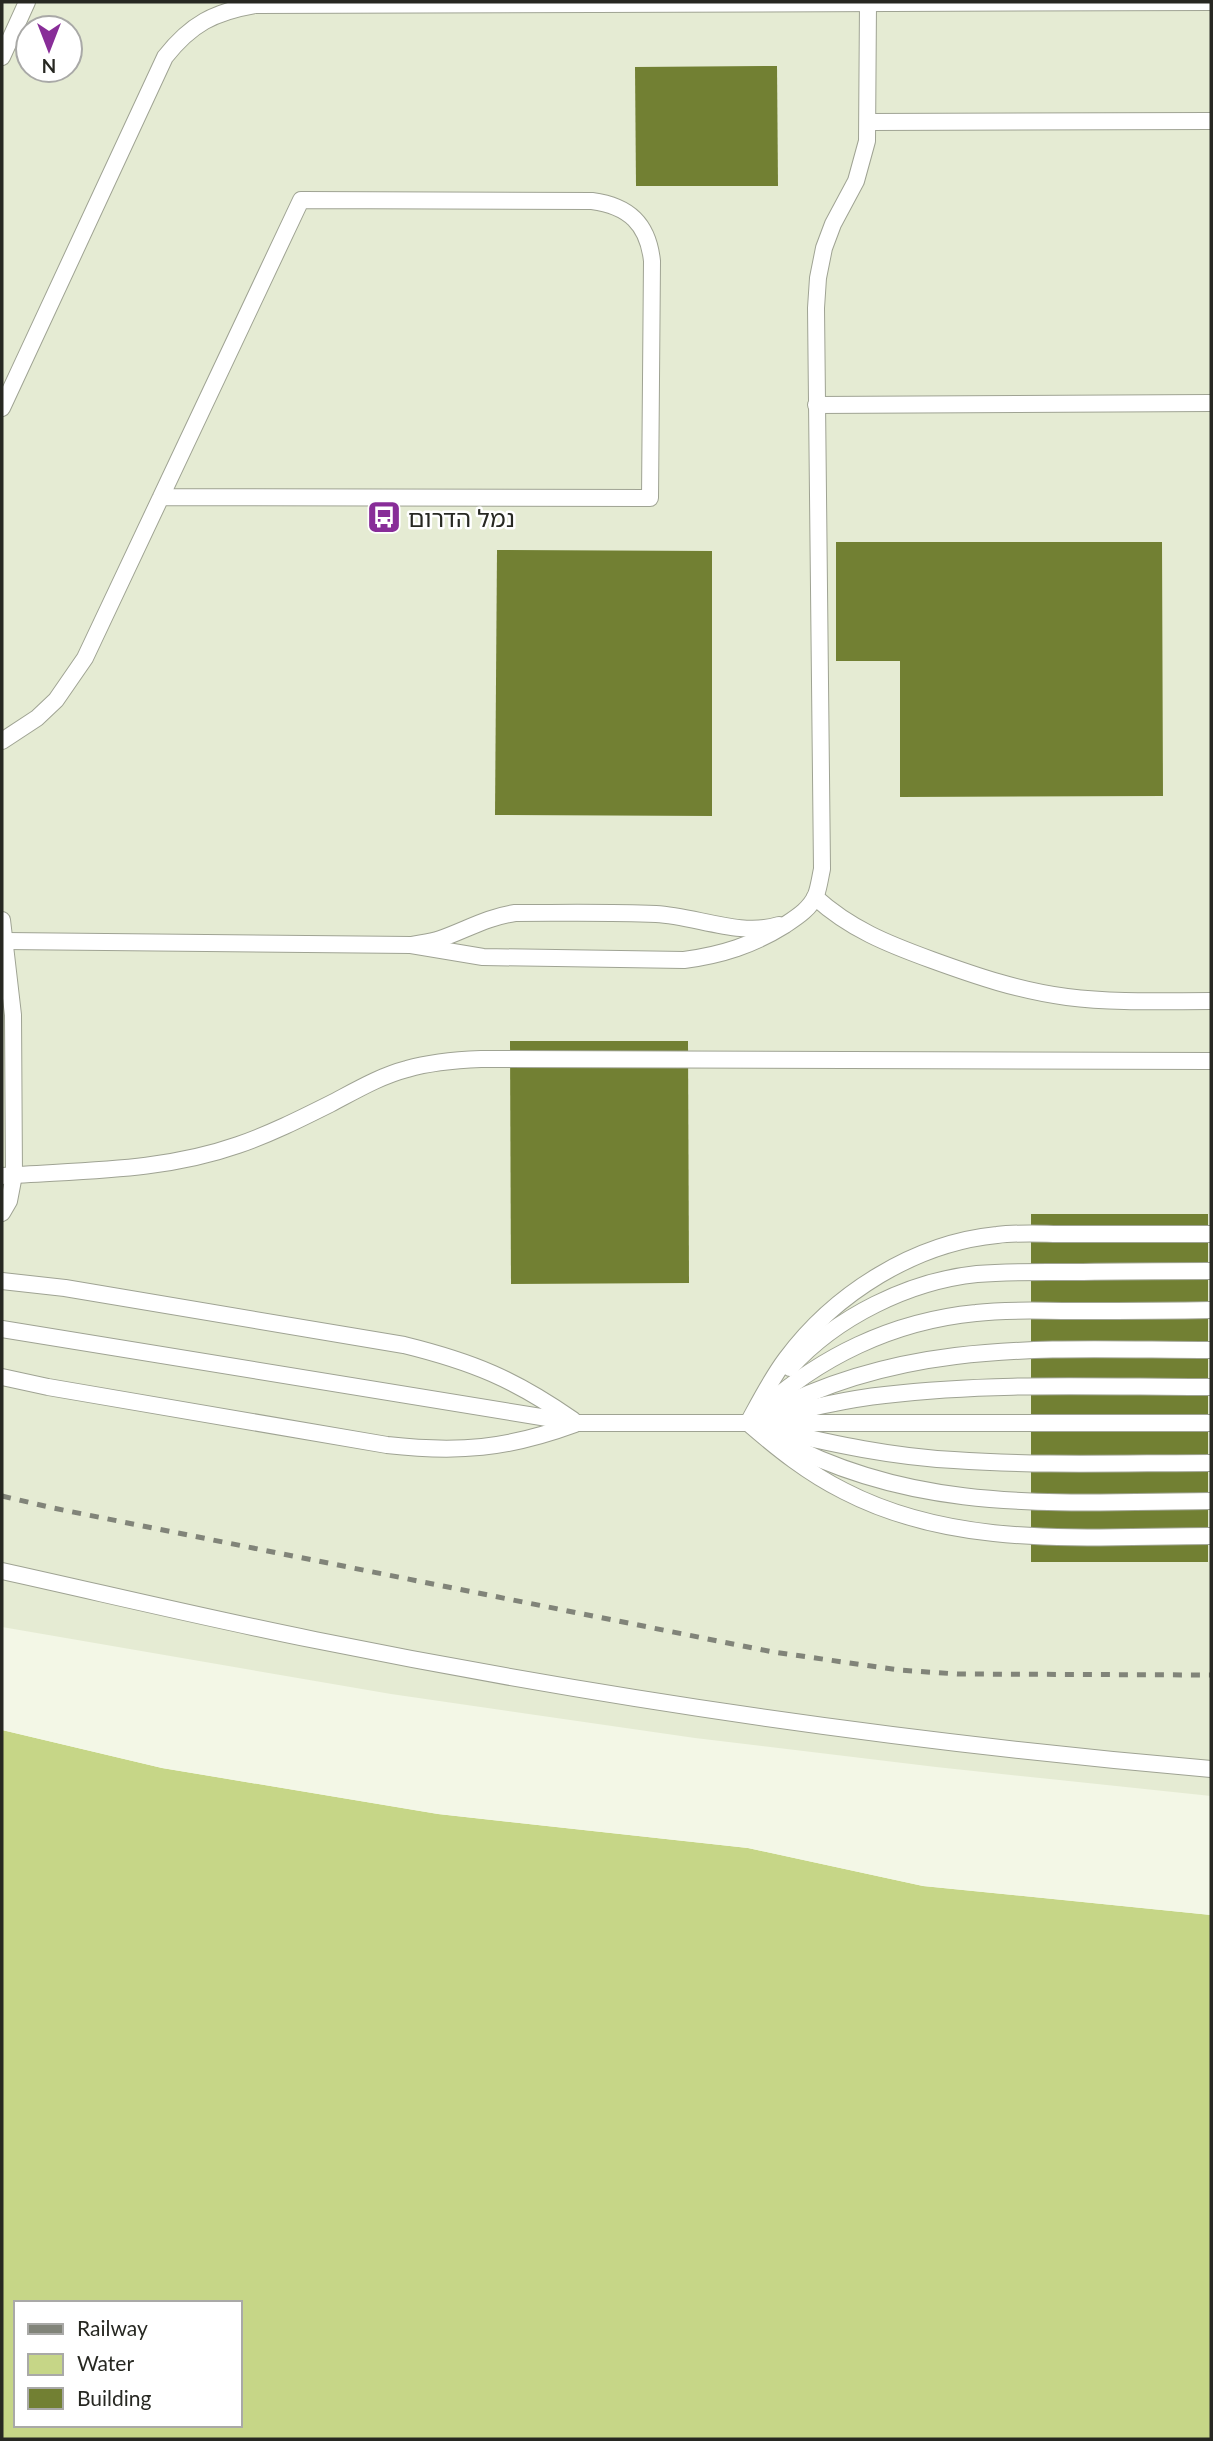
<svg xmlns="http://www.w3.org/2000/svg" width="1213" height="2441" font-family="Lato,'Noto Sans Hebrew',sans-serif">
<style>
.built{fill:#e5ebd3;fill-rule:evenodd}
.water{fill:#c6d687;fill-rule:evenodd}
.pier{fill:#f3f7e6}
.building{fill:#728033}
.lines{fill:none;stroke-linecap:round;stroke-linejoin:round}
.service-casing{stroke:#9fa393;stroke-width:18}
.service{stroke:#fff;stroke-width:16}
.rail{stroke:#818479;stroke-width:5;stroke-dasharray:9 9;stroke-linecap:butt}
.labels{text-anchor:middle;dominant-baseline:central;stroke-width:5;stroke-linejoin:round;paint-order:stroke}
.poi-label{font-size:24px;fill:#272822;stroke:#fff;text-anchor:start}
</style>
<rect width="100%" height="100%" fill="#f3f7e6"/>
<path class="built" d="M2,2h1209v1794l-275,-29 -241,-29 -304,-44 -389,-67zM28,28h42v42h-42z"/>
<path class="water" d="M2,1730l160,38 276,46 310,34 175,38 288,29v524h-1209zM16,2303h224v122h-224z"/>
<path class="pier" d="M2,1727l161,38 275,46 310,34 175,38 288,29v3l-288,-29 -175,-38 -310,-34 -276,-46 -160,-38z"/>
<g class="building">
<path d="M777,66l1,120h-142l-1,-119z"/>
<path d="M836,542h326l1,254 -263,1v-136h-64z"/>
<path d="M497,550l215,1v265l-217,-1z"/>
<path d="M510,1041h178l1,242 -178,1z"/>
<rect x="1031" y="1214" width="177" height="348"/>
</g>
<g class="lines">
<g class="service-casing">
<g id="service">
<path d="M2,57l25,-55"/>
<path d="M868,122l343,-1"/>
<path d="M816,405l395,-2"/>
<path d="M2,408l163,-351c26,-33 49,-45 90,-52l956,-3"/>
<path d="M2,741l35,-23 19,-18 29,-42 216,-458 291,1c37,5 56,23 60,60l-2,237 -489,-1"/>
<path d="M815,897c35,32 73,47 117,63 44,16 88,31 135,37 48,6 96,4 144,4"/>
<path d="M2,920l11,95 1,160 -5,26 -7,12"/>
<path d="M5,941l406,4c10,-2 20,-3 29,-6 26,-9 47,-22 75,-26 47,0 94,-1 141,1 40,2 84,23 123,11"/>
<path d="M411,945l72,12 201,3c38,-5 69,-15 101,-35 12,-8 25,-16 31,-30 3,-8 4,-17 6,-26l-6,-561 2,-30 6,-30 9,-24 23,-43 11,-40 1,-138"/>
<path d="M2,1176c80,-6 159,-4 236,-31 32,-11 62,-26 92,-41 25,-13 50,-28 77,-35 24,-7 49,-9 74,-10l730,2"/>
<path d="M2,1281l63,7 339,57c69,17 110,34 169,75"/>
<path d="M2,1329l576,94h633"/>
<path d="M790,1368c46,-51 119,-87 187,-94 35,-3 71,-2 106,-2 43,-1 86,-1 128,-1"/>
<path d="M2,1377l46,10 339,58c71,8 120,4 188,-21"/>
<path d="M757,1414c61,-57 136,-93 219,-101 32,-4 64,-2 96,-2 47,0 93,0 139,-1"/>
<path d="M766,1414c143,-77 289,-64 445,-64"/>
<path d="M774,1417c36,-9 73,-18 111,-22 108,-13 218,-8 326,-8"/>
<path d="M748,1423c12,-22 23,-44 38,-64 49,-66 129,-116 211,-124 23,-3 47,-1 70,-1 48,0 96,0 144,0"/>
<path d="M748,1423c30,26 60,50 96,68 114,59 243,45 367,45"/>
<path d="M774,1430c59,14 119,27 180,30 85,6 172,3 257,3"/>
<path d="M778,1439c139,76 281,63 433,62"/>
<path d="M2,1571c104,23 208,48 313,69 296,60 596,103 896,129"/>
</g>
</g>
<use href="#service" class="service"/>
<path class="rail" d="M2,1496l51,12 720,144 126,18 58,4 254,1"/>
</g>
<defs>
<g id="bus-square" transform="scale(1.75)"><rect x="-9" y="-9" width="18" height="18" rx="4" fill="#882d98" stroke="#fff"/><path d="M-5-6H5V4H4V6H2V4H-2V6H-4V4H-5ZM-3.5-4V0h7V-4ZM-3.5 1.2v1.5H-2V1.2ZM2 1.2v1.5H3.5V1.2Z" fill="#fff"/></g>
</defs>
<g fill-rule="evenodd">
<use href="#bus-square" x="384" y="517"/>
</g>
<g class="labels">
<g class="poi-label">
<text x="408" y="517">נמל הדרום</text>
</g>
</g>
<rect width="1213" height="2441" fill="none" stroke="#272822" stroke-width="7"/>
<rect x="14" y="2301" width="228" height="126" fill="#ffffff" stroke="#a9a9a7" stroke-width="2"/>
<rect x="28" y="2324" width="35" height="10" fill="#818479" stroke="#a9a9a7" stroke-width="2"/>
<text x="77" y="2336" font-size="21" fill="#272822">Railway</text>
<rect x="28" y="2354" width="35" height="21" fill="#c6d687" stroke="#a9a9a7" stroke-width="2"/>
<text x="77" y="2371" font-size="21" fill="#272822">Water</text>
<rect x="28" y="2388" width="35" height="21" fill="#728033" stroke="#a9a9a7" stroke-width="2"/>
<text x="77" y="2406" font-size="21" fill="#272822">Building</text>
<g transform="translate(49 49) rotate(180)"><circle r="33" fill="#ffffff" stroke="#a9a9a7" stroke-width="2"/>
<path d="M0-5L12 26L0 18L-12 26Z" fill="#882d98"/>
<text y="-10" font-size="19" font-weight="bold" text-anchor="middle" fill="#272822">N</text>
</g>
</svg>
